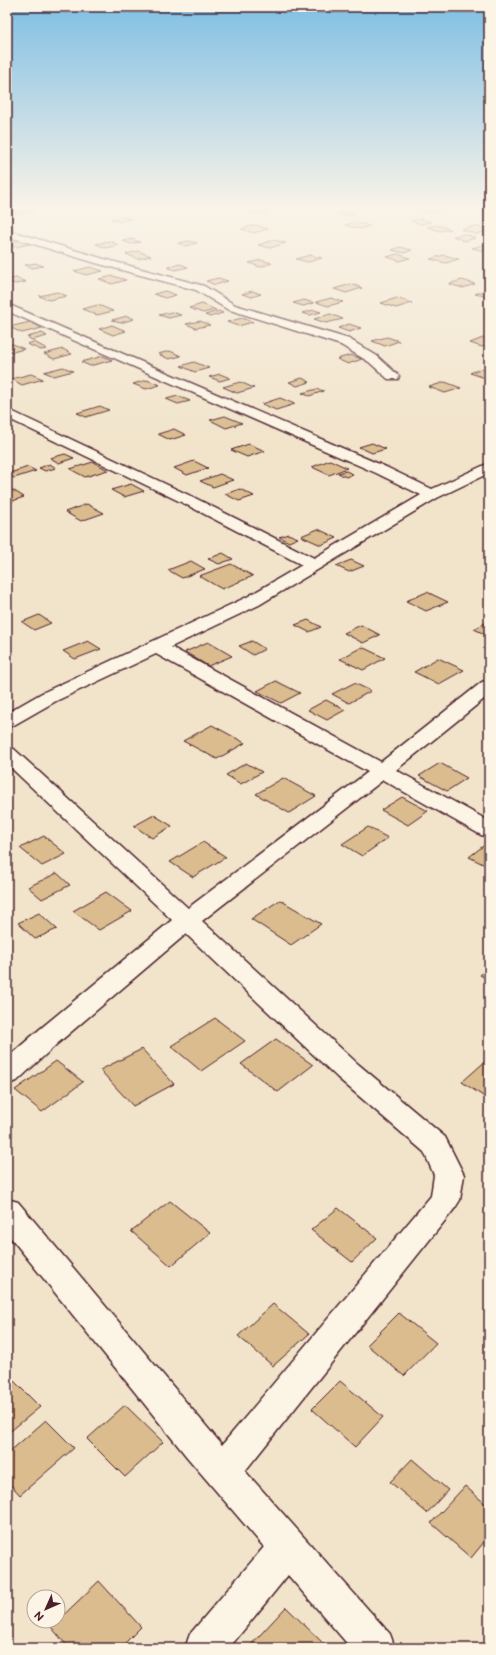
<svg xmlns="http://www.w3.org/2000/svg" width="496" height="1655" font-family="'Balsamiq Sans',sans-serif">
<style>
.building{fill:#dabc8e;stroke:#4a1f2b}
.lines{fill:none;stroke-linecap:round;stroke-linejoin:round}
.minor-casing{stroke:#4a1f2b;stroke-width:3}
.minor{fill:#fcf5e5;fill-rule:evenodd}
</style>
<rect width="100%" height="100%" fill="#f2e4cb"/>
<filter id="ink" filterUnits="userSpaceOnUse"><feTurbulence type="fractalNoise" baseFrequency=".025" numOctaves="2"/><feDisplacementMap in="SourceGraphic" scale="8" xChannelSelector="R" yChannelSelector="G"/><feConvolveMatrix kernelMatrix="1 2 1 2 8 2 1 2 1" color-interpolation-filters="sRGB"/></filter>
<g filter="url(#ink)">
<g class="building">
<path d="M20,209h6l8,2 -16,3 -10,-3z"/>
<path d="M251,209h10l8,2 -13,3 -13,-4z"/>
<path d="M424,209h13l5,1 -11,3 -12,-3z"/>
<path d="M346,211l10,2 -8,3 -11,-3z"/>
<path d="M123,217l8,2 -12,3 -8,-3z"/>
<path d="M421,219l10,3 -10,2 -10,-3z"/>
<path d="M356,222l14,4 -10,3 -15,-4z"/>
<path d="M255,225l13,4 -14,4 -13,-4z"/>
<path d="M437,225l13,4 -10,2 -13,-4z"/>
<path d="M475,226l14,4v1l-13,3 -15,-5z"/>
<path d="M465,234l11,4 -11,3 -12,-5z"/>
<path d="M132,239l8,3 -9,2 -8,-3z"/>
<path d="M19,240l10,4 -13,3 -9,-3z"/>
<path d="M274,240l12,3 -16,5 -12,-3z"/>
<path d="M109,241l10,4 -13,3 -10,-4z"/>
<path d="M189,241l8,2 -11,3 -8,-3z"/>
<path d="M482,245l7,2v5l-17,-4z"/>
<path d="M400,247l12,3 -8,3 -12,-3z"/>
<path d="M138,251l13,5 -13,3 -12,-5z"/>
<path d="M397,254l13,4 -10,3 -13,-4z"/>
<path d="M310,255l12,3 -14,4 -12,-3z"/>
<path d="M444,255l15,4 -13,4 -16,-4z"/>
<path d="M261,260l11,3 -12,4 -11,-4z"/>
<path d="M35,263l8,3 -10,2 -8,-3z"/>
<path d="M180,264l8,3 -13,3 -8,-3z"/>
<path d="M90,267l13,4 -17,4 -12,-4z"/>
<path d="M113,276l13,4 -14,4 -13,-5z"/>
<path d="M16,278l10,4 -11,2 -8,-3v-1z"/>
<path d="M218,278l10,3 -13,4 -9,-4z"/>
<path d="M462,280l13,4 -12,4 -14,-4z"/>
<path d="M351,284l11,4 -16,5 -12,-4z"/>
<path d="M489,289v8l-14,-3z"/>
<path d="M165,291l11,4 -11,3 -11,-4z"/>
<path d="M252,291l9,3 -9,3 -10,-3z"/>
<path d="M57,292l10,4 -18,4 -10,-4z"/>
<path d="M331,298l12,4 -15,4 -12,-4z"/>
<path d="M397,298l15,5 -16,5 -15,-5z"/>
<path d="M304,300l10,3 -11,3 -10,-3z"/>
<path d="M202,304l14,6 -13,3 -14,-5z"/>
<path d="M98,305l15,6 -16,4 -15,-6z"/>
<path d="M314,310l7,2 -11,3 -8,-2z"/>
<path d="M219,311l4,2 -13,4 -5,-2z"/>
<path d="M172,312l9,3 -12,3 -10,-3z"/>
<path d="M330,314l13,5 -17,4 -12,-4z"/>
<path d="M127,316l7,3 -14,4 -8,-3z"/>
<path d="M242,318l11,4 -15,4 -11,-4z"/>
<path d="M200,321l10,4 -14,3 -10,-4z"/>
<path d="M30,322l12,6 -20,5 -13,-6z"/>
<path d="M349,324l12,4 -12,4 -11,-4z"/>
<path d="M112,325l14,6 -13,4 -14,-6z"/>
<path d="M42,333l5,3 -15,4 -5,-3z"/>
<path d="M387,337l12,4 -14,5 -13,-5z"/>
<path d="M483,338l6,2v4l-7,3 -12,-4z"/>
<path d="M34,342l13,7 -6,1 -14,-6z"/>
<path d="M13,344l11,5 -15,4 -2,-1v-7z"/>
<path d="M63,349l9,5 -18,5 -10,-5z"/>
<path d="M170,351l11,5 -12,3 -11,-5z"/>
<path d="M351,355l11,4 -14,5 -11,-5z"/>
<path d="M103,356l9,4 -22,6 -9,-4z"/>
<path d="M194,362l15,6 -14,4 -14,-6z"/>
<path d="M63,367l10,4 -19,5 -10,-4z"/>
<path d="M486,367l3,1v11h-1l-18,-6z"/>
<path d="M31,374l12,5 -21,6 -11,-6z"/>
<path d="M220,374l10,4 -10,3 -11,-4z"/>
<path d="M302,378l8,4 -13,4 -8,-4z"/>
<path d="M147,380l13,5 -14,4 -13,-5z"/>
<path d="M240,382l14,6 -17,5 -14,-6z"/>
<path d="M445,382l16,6 -16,5 -16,-6z"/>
<path d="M317,389l7,2 -15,5 -7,-3z"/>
<path d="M178,396l12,5 -12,3 -12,-5z"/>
<path d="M280,398l15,6 -19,6 -14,-6z"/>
<path d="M100,406l9,4 -23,7 -9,-4z"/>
<path d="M225,416l17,7 -16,5 -16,-8z"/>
<path d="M174,429l12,6 -16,5 -12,-6z"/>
<path d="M372,443l14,6 -14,4 -13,-6z"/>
<path d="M249,444l16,7 -18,6 -16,-7z"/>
<path d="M65,454l9,4 -15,5 -9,-5z"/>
<path d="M330,460l17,8 -18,7 -17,-8z"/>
<path d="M194,461l14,7 -21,7 -13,-7z"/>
<path d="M93,462l15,8 -23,7 -15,-8z"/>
<path d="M50,464l6,4 -11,3 -6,-3z"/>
<path d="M28,467l8,4 -22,7 -7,-4z"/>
<path d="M346,471l7,3 -7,3 -8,-4z"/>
<path d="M220,474l13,6 -20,7 -13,-6z"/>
<path d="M131,484l13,7 -20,6 -13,-7z"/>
<path d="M11,489l13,8 -17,6v-12z"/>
<path d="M240,489l14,7 -15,5 -14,-7z"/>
<path d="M87,504l17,9 -23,8 -16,-9z"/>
<path d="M318,529l19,9 -16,7 -20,-9z"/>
<path d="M288,534l10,4 -9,4 -10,-5z"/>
<path d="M223,553l10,6 -14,5 -11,-5z"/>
<path d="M351,560l13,6 -15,6 -13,-6z"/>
<path d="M191,561l14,8 -23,9 -14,-8z"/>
<path d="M231,564l22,12 -31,13 -23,-13z"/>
<path d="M427,592l21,10 -22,9 -20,-10z"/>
<path d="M39,615l12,8 -17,7 -12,-8z"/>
<path d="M308,620l13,7 -12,5 -14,-7z"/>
<path d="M489,621v15l-15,-7z"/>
<path d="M361,625l19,10 -17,8 -19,-10z"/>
<path d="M88,641l13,8 -26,10 -12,-8z"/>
<path d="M252,641l13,8 -12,6 -14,-9z"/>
<path d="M208,642l24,14 -24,10 -23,-14z"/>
<path d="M362,647l23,11 -22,12 -23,-11z"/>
<path d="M438,658l26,12 -25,14 -25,-12z"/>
<path d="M276,681l24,12 -19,10 -24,-12z"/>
<path d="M354,683l17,8 -22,12 -17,-9z"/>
<path d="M326,700l19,10 -18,10 -19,-10z"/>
<path d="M212,725l33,18 -28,16 -34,-18z"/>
<path d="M246,763l16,9 -21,12 -15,-9z"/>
<path d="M440,763l27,15 -20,13 -28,-15z"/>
<path d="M283,778l33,18 -27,17 -33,-19z"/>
<path d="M402,797l26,14 -20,14 -27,-15z"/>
<path d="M154,815l18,11 -20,12 -18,-12z"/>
<path d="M368,827l20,11 -26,18 -20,-12z"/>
<path d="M44,836l22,18 -24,12 -22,-18z"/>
<path d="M203,842l23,15 -33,20 -23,-15z"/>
<path d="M487,843l2,1v23l-20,-10z"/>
<path d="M57,873l13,12 -28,14 -14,-12z"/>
<path d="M106,892l26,19 -33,19 -26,-19z"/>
<path d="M280,900l41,24 -30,21 -40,-26z"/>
<path d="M39,913l18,16 -22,10 -17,-16z"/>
<path d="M489,967v13l-9,-5z"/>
<path d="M215,1018l30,23 -44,30 -30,-25z"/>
<path d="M276,1039l37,26 -35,27 -37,-28z"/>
<path d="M142,1049l32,35 -41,22 -33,-36z"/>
<path d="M489,1058v42l-27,-18z"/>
<path d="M56,1061l27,21 -41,30 -27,-22z"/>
<path d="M170,1201l40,32 -39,33 -40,-35z"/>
<path d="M338,1208l39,30 -25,24 -41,-32z"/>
<path d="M273,1304l36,30 -36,32 -35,-30z"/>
<path d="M399,1313l37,30 -32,33 -37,-31z"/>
<path d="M14,1381l26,26 -33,27v-47z"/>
<path d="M340,1381l43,36 -28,30 -43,-38z"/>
<path d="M125,1405l38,37 -38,35 -38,-38z"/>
<path d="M46,1420l28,28 -54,47 -13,-14v-27z"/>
<path d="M412,1459l36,31 -21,23 -37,-31z"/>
<path d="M465,1486l24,21v29l-18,22 -40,-35z"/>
<path d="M99,1581l42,46 -21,21h-51l-18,-21z"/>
<path d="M286,1607l42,41h-80z"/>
</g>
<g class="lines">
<g class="minor-casing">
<g id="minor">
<path d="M7,230l97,29 100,27 31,19 114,34 28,17 22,20 -1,3h-10l-19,-17 -28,-17 -114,-36 -31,-19 -100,-27 -89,-27z"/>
<path d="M7,304l379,163 46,22 57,-26v10l-52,25 -178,107 -88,42 210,115 101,-80 7,-2v15l-93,75 93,51v16l-8,-2 -98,-55 -181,141 156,143 87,73 19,38 -4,25 -5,8 -210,263 145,163 5,14h-44l-63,-73 -59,73h-44l5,-14 74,-87 -77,-90 -180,-224v-34l11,3 204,243 209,-249 3,-21 -10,-23 -86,-74 -152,-144 -128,109 -41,38 -10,3v-26l33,-29 132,-109 -165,-156v-17l7,2 174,159 180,-136 -212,-118 -100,47 -42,24 -7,2v-14l35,-20 205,-96 55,-32 -117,-61 -178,-86v-9l188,89 119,60 107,-63 -45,-22 -369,-162z"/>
</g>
</g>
<use href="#minor" class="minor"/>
</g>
</g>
<linearGradient id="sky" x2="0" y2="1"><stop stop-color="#7fbfe4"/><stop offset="0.47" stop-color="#f9f3e8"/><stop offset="1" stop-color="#f9f3e8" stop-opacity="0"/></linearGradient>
<rect width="496" height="440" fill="url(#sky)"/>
<rect width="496" height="1655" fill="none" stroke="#fcf5e5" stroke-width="24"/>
<rect x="12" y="12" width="472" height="1631" fill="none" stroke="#4a1f2b" stroke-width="1.5" filter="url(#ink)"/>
<g transform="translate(46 1609) rotate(225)"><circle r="19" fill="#fcf5e5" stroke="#b59f9b"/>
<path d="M0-3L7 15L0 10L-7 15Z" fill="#4a1f2b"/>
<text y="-6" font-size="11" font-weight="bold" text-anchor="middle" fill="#4a1f2b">N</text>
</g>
</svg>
